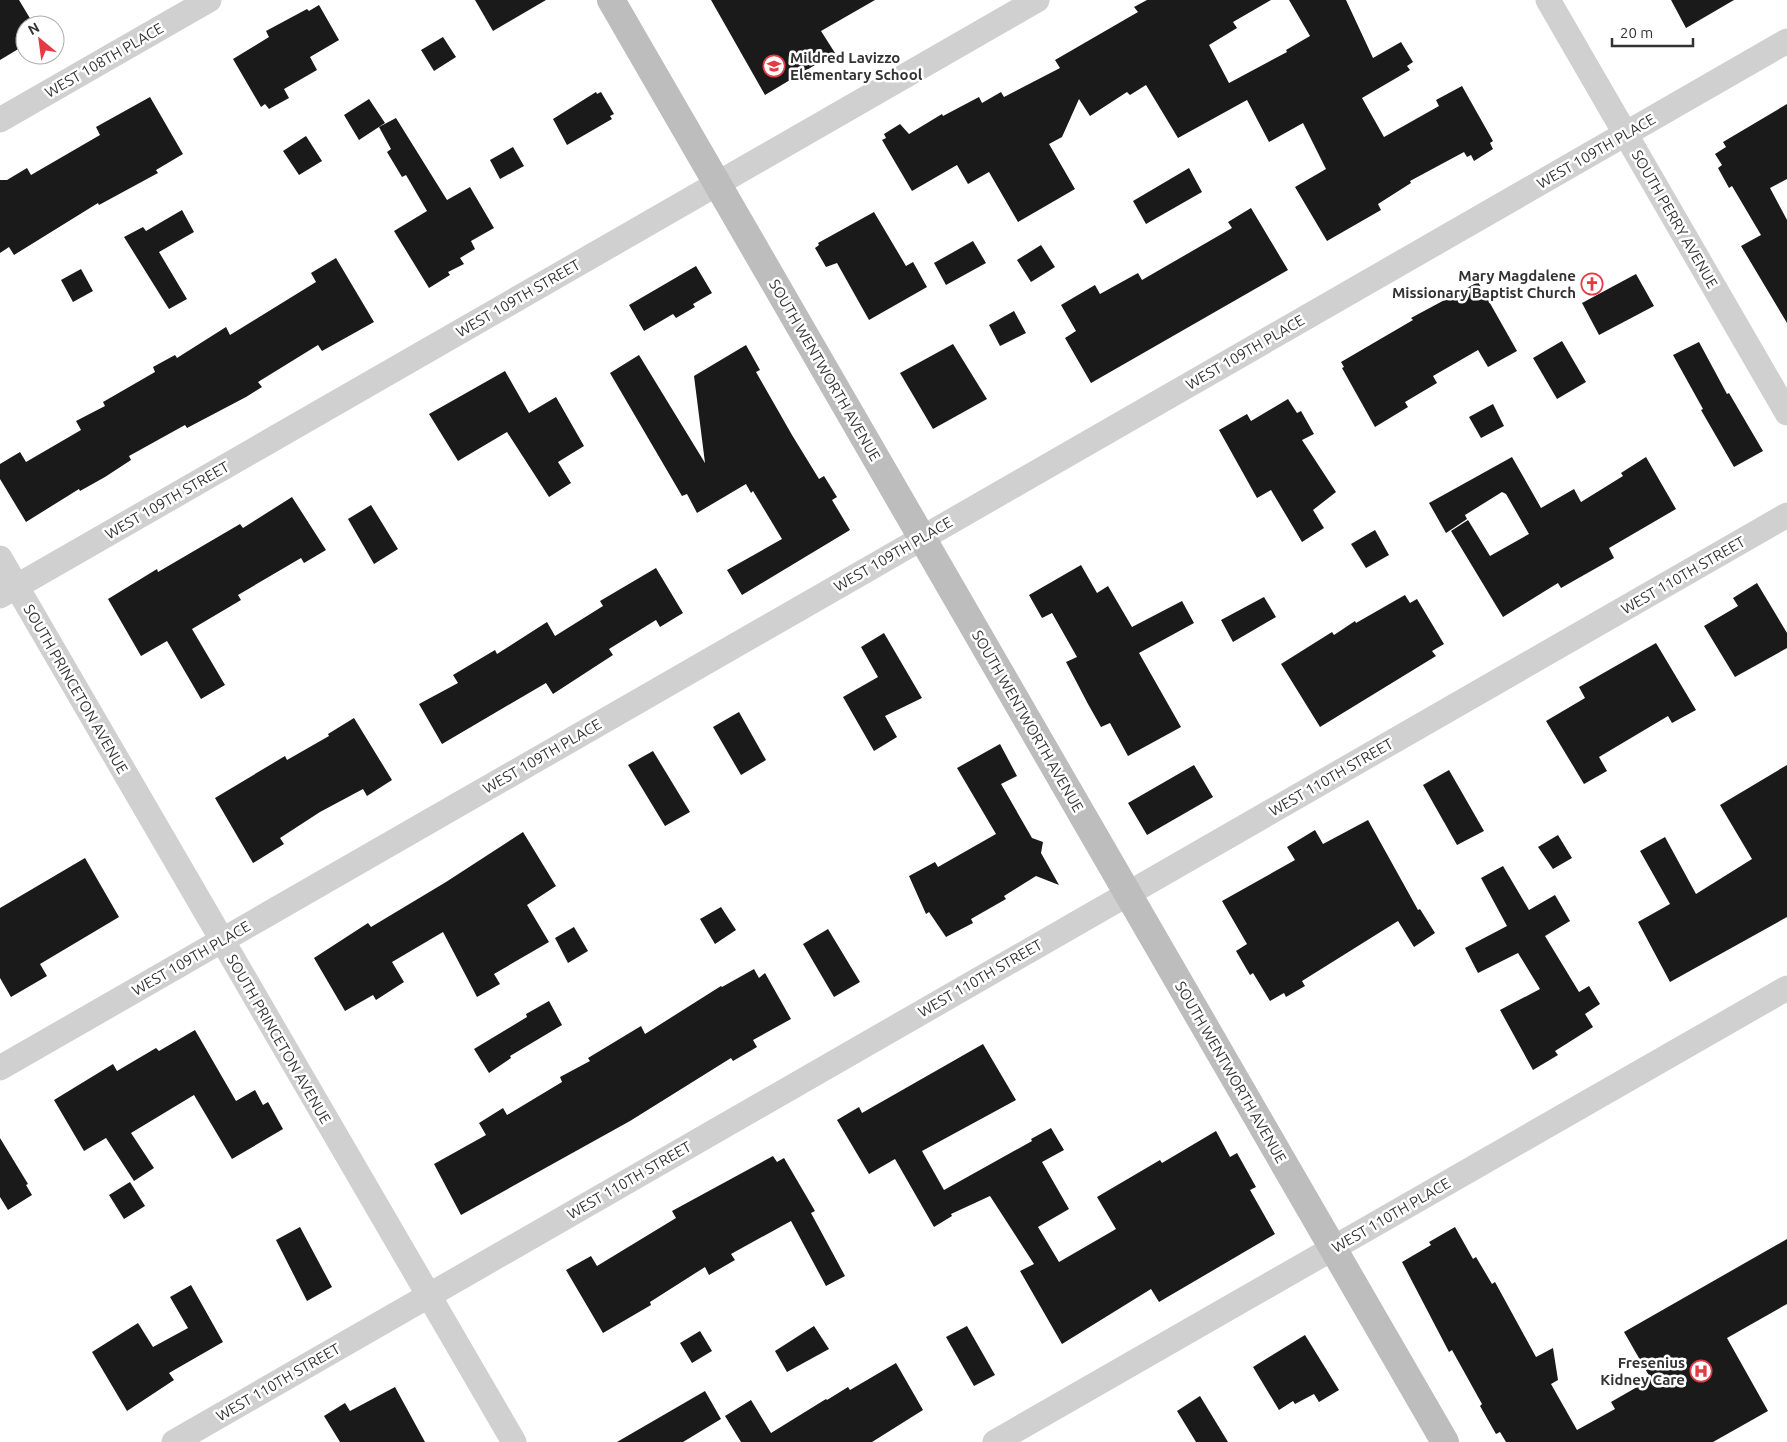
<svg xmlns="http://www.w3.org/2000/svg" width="1787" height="1442" font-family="Ubuntu,sans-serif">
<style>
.building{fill:#1a1a1a}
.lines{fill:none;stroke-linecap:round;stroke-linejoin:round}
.street{stroke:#d0d0d0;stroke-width:25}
.secondary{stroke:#bdbdbd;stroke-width:28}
.labels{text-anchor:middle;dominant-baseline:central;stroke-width:5;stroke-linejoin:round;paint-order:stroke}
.poi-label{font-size:15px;font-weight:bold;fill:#333;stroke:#fff;text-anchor:end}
.street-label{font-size:15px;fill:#333;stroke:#fff}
</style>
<rect width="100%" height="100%" fill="#fff"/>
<g class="building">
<path d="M0,0h19l15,25h-9v20l-25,15z"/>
<path d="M475,0h71l-53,31z"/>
<path d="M711,0h164l-54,31 14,22 -70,42z"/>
<path d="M1147,0h124l-38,22 4,6 -28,17 20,38 58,-31 -1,-2 24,-14 -21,-36h57l27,58 28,-16 12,20 -6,4 3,4 -48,28 22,39 55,-31 -3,-6 26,-14 31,55 -3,2 3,6 -19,12 -3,-6 -4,2 -3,-5 -54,29 1,2 -33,21 3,6 -54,31 -32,-54 31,-18 -23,-46 -34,19 -22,-42 -69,38 -32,-53 -16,10 -3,-3 -37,24 -11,-17 -17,38 -13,7 26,45 -57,33 -29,-50 -21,12 -11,-19 -45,26 -30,-51 4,-2 -2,-4 16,-10 9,10 33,-20 1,2 36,-19 3,6 19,-11 3,5 56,-29 -5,-8 83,-48 -4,-5z"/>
<path d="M1671,0h63l-48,28z"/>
<path d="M319,5l20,35 -29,17 7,13 -33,19 5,9 -20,11 -4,-5 -4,3 -28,-48 36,-22 -3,-6 41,-22 2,2z"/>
<path d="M443,37l13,20 -22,14 -13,-21z"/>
<path d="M596,92l1,2 4,-2 13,22 -4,2 2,3 -45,26 -14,-26z"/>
<path d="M150,97l33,57 -27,16 2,3 -59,32 -1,-2 -84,52 -5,-8 -9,6v-73h7l20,-12 4,7 69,-40 -4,-8z"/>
<path d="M369,99l16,24 -26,17 -15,-25z"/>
<path d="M1787,104v75l-17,9 17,32v103l-46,-77 20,-11 -29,-49 -3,2 -11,-20 4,-3 -7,-11 11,-7 -3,-5z"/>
<path d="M396,118l51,82 23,-13 24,41 -23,13 4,8 -15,9 4,6 -16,8 2,3 -21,13 -35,-57 33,-20 -21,-36 -4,2 -15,-25 4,-3 -12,-22z"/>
<path d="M306,136l16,25 -23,14 -16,-24z"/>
<path d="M513,147l11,19 -24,13 -10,-19z"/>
<path d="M1189,168l13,24 -56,32 -13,-23z"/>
<path d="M1251,208l37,62 -197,113 -26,-45 11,-7 -15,-26 34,-20 5,9 38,-21 4,7 90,-52 -4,-6z"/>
<path d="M182,210l12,22 -35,20 28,47 -18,10 -45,-72 19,-10 3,4z"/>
<path d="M874,212l32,54 7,-4 14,25 -58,33 -32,-57 -11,4 -11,-19 4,-3 -1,-2z"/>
<path d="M973,241l13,22 -40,22 -12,-22z"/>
<path d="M1041,245l14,22 -24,15 -14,-22z"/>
<path d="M336,258l38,64 -52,29 -4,-6 -60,37 4,5 -16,10 -59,31 -2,-3 -56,31 2,4 -26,17 -25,14 -1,-2 -53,33 -26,-43v-15l20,-12 6,10 55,-32 -5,-9 29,-15 -2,-4 52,-30 -2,-5 22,-12 2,3 49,-31 4,8 86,-53 -5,-9z"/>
<path d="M696,266l16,27 -19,11 2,3 -19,11 -3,-4 -29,17 -15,-26z"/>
<path d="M81,269l12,22 -20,11 -12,-22z"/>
<path d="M1636,274l18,32 -55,29 -17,-32z"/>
<path d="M1478,282l39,69 -29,16 -10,-17 -45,26 4,7 -32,19 3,5 -33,20 -33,-59 2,-1 -3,-5 72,-42 -2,-2z"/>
<path d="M1014,311l12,22 -26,13 -11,-21z"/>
<path d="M1562,341l24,41 -29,17 -24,-41z"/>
<path d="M1699,342l28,52 2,-1 34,58 -29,16 -33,-57 2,-1 -30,-54z"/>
<path d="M953,344l34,55 -54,30 -33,-56z"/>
<path d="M746,345l14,25 -4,2 36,63 27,44 5,-3 13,21 -5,3 18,30 -108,65 -15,-25 55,-31 -29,-48 -2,2 -5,-9 -49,29 -10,-19 -5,2 -72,-123 29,-18 66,108 -11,-87z"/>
<path d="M505,371l24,42 27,-16 28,49 -26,16 13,21 -22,14 -42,-65 -49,29 -29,-47z"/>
<path d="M1288,399l9,14 4,-2 13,23 -12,6 34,52 -23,18 11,18 -22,14 -31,-52 -14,8 -38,-68 28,-16 4,7z"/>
<path d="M1493,404l11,22 -23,12 -12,-21z"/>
<path d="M1512,457l29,51 33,-19 7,13 42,-26 -2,-3 25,-16 30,52 -67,39 5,10 -53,30 -3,-5 -55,34 -52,-86 17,-11 22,36 39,-22 -23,-40 -4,-2 -37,23 2,4 -21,14 -17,-30z"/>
<path d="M292,497l34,53 -22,13 -3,-5 -63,37 3,5 -49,29 33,56 -24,14 -34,-58 -26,15 -33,-57 49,-30 1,3 82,-48 3,4z"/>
<path d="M371,505l27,44 -24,15 -26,-45z"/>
<path d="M1375,530l14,25 -23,13 -15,-24z"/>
<path d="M1081,565l16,28 11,-7 24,41 50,-26 12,22 -55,30 42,74 -53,29 -18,-33 -9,4 -13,-23 -22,-42 11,-5 -25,-44 -10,5 -13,-23z"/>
<path d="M656,568l27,45 -23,14 -4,-7 -47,29 4,6 -60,39 -7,-11 -104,61 -23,-40 39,-21 -5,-8 42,-25 2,4 50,-32 8,14 48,-30 -3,-5z"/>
<path d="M1757,583l30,50v15l-52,29 -31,-51 34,-20 -5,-8z"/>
<path d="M1405,595l5,8 7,-4 27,45 -12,7 4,5 -116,71 -39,-63 51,-32 2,3 21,-14 1,2z"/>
<path d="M1264,597l12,20 -43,25 -12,-22z"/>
<path d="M884,633l38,65 -37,18 12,21 -23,14 -31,-54 35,-20 -17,-30z"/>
<path d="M1656,643l40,67 -24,13 -4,-7 -69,41 8,14 -23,13 -38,-63 39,-23 -6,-11z"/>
<path d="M739,712l27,48 -25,15 -28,-48z"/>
<path d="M354,718l38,62 -25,16 -4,-7 -43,23 -40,26 4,6 -31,19 -38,-65 70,-42 2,4 42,-24 -1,-2z"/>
<path d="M1000,744l17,32 -16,8 31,54 11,4 -2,11 18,32 -23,-9 -32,20 2,3 -35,20 2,4 -27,14 -17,-25 -3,2 -17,-38 26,-14 3,5 58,-33 -39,-66z"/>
<path d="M653,751l37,61 -25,14 -37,-61z"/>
<path d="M1194,765l19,32 -66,38 -19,-32z"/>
<path d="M1787,765v152l-117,65 -32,-60 32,-18 -30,-53 25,-14 31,57 56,-35 -32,-54z"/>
<path d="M1449,770l35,61 -27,14 -34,-60z"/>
<path d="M1368,820l50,90 2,-1 15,24 -21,14 -16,-26 -96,60 3,5 -19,11 -2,-4 -14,8 -17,-28 -3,2 -14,-24 11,-7 -25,-43 73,-41 -8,-13 28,-17 8,14z"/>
<path d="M523,832l33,54 -29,19 22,37 -55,32 6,10 -23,13 -34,-65 -51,30 12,20 -28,18 -3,-5 -28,16 -31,-53 54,-35 3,4 75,-45z"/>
<path d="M1558,835l14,23 -19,11 -15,-22z"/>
<path d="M85,858l34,59 -79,47 7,12 -36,21 -11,-19v-70z"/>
<path d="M1503,866l26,44 26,-15 15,26 -25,15 34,56 10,-6 11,18 -15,10 8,13 -38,24 3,4 -25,15 -33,-60 40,-21 -22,-36 -40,20 -13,-25 42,-22 -26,-48z"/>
<path d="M721,907l15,23 -21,14 -15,-25z"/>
<path d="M574,927l14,24 -20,12 -13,-25z"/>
<path d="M828,929l32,53 -26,15 -31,-53z"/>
<path d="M754,969l5,9 6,-5 26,46 -38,21 4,7 -24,14 -2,-3 -101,63 -169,94 -27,-51 52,-29 -7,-12 24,-15 4,7 55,-33 -2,-5 30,-16 -2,-3 53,-32 4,8 76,-48 1,1z"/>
<path d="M549,1001l13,24 -52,31 1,2 -22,15 -15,-24 53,-32 -1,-3z"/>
<path d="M195,1030l41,71 19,-11 8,15 5,-3 15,27 -51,30 -38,-64 -63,38 23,35 -20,13 -28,-43 -22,13 -30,-51 59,-36 4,7 39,-23 3,3z"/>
<path d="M983,1044l33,56 -94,51 22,39 88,-49 -1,-2 20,-11 13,22 -22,12 27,47 -31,18 21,35 57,-33 -19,-32 63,-37 2,3 54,-32 14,26 7,-4 19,34 -6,3 25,44 -116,68 -8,-13 -89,55 -42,-73 14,-7 -44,-68 -39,18 1,2 -18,11 -39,-68 -26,15 -32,-54 22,-13 3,6z"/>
<path d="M0,1138l28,46 -2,1 6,10 -24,15 -8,-13z"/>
<path d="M773,1156l4,6 7,-4 31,53 -4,2 34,63 -19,10 -35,-65 -60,33 4,6 -26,15 -4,-8 -55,35 1,3 -48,28 -37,-63 25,-14 6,10 79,-48 -4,-7z"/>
<path d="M130,1182l15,24 -21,13 -15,-24z"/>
<path d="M300,1227l32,60 -25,14 -31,-61z"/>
<path d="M1455,1227l18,32 3,-2 16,27 3,-2 41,75 17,-9 5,32 -7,4 26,46 38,-21 -4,-7 40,-23 -27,-47 163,-93v65l-60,34 41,73 -55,31h-207l-6,-10 -4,2 -16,-28 2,-2 -30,-54 -3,2 -47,-90 29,-17 -2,-3z"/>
<path d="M191,1285l32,57 -54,31 5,7 -47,31 -35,-59 46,-29 15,24 35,-19 -18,-31z"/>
<path d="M814,1326l15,23 -42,23 -12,-21z"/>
<path d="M967,1326l28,49 -21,11 -28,-49z"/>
<path d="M700,1331l12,20 -20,12 -12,-20z"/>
<path d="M1305,1335l34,55 -20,12 -5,-8 -19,10 -2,-3 -14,9 -26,-43z"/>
<path d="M896,1363l27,47 -51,32h-131l-16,-26 26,-16 20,33 55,-34 1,1 21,-13 2,3z"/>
<path d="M395,1387l30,55h-85l-16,-26 21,-13 5,8z"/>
<path d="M705,1391l16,28 -38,23h-66z"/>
<path d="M1200,1396l28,46h-32l-19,-31z"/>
</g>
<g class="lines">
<g class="street">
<path d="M1548,0l239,413"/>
<path d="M0,120l209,-120"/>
<path d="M0,558l514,884"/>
<path d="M0,596l1037,-596"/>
<path d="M0,1068l1787,-1027"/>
<path d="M174,1442l1613,-927"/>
<path d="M995,1442l792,-454"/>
</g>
<path class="secondary" d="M611,0l834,1442"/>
</g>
<defs>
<g id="school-ring" transform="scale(1.125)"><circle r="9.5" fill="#fff" stroke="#e63946" stroke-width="1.5"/><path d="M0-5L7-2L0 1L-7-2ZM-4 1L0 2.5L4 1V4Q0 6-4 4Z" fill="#e63946"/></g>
<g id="church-ring" transform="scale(1.125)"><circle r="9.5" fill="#fff" stroke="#e63946" stroke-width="1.5"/><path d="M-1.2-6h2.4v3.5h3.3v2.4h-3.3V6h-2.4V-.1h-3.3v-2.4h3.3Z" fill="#e63946"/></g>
<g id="hospital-ring" transform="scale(1.125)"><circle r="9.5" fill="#fff" stroke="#e63946" stroke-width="1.5"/><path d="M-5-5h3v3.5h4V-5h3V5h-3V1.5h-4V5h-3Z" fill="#e63946"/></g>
</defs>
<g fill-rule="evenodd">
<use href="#school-ring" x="774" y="66"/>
<use href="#church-ring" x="1592" y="284"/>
<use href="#hospital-ring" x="1701" y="1371"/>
</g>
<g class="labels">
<g class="poi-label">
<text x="790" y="57" text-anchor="start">Mildred Lavizzo<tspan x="790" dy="17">Elementary School</tspan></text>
<text x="1576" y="275">Mary Magdalene<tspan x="1576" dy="17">Missionary Baptist Church</tspan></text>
<text x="1685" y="1362">Fresenius<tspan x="1685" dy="17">Kidney Care</tspan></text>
</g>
<g class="street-label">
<text transform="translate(104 60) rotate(-30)">WEST 108TH PLACE</text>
<text transform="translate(1596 151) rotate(-30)">WEST 109TH PLACE</text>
<text transform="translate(1675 219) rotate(60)">SOUTH PERRY AVENUE</text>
<text transform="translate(518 298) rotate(-30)">WEST 109TH STREET</text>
<text transform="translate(1245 352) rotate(-30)">WEST 109TH PLACE</text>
<text transform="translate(825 370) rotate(60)">SOUTH WENTWORTH AVENUE</text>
<text transform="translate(167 500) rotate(-30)">WEST 109TH STREET</text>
<text transform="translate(893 554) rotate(-30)">WEST 109TH PLACE</text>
<text transform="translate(1683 575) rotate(-30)">WEST 110TH STREET</text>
<text transform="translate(76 689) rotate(60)">SOUTH PRINCETON AVENUE</text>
<text transform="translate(1028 721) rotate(60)">SOUTH WENTWORTH AVENUE</text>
<text transform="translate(542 756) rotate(-30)">WEST 109TH PLACE</text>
<text transform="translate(1331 777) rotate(-30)">WEST 110TH STREET</text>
<text transform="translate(191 958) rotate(-30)">WEST 109TH PLACE</text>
<text transform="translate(980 978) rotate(-30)">WEST 110TH STREET</text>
<text transform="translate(279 1039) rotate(60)">SOUTH PRINCETON AVENUE</text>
<text transform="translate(1231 1072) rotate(60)">SOUTH WENTWORTH AVENUE</text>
<text transform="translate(629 1180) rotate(-30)">WEST 110TH STREET</text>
<text transform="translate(1391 1215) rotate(-30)">WEST 110TH PLACE</text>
<text transform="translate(278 1382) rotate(-30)">WEST 110TH STREET</text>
</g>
</g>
<g transform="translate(40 40) rotate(331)"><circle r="24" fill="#ffffff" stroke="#adadad"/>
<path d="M0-4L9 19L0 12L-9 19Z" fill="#e63946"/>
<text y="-8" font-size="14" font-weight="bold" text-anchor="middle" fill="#333333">N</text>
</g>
<path d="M1612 38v8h81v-8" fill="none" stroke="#333333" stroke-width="2.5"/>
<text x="1620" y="38" font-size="15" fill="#333333" stroke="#ffffff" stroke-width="4" paint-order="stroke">20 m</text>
</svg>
